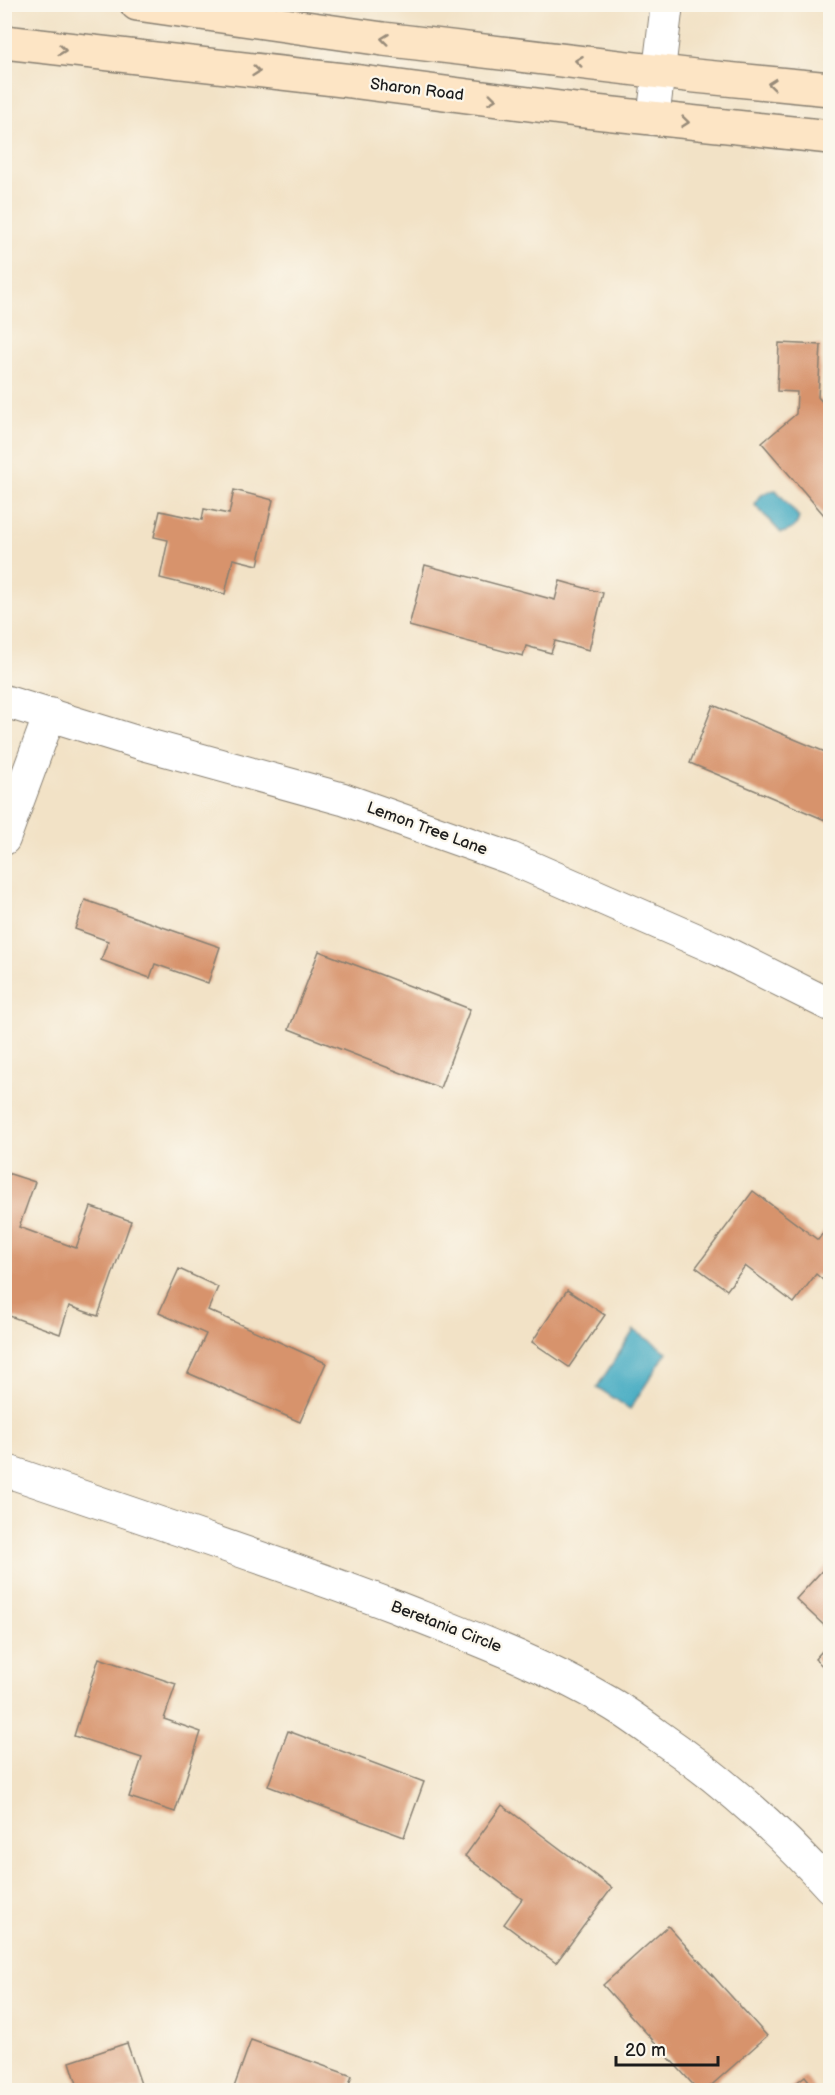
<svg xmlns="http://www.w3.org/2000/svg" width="835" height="2095" font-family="'Balsamiq Sans',sans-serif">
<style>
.water{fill:#41a9c1;stroke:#2e626e;stroke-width:1.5}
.building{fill:#d7936c}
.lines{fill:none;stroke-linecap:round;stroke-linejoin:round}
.minor-casing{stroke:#877f71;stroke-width:34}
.secondary-casing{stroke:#877f71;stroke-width:36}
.minor{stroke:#fff;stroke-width:32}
.secondary{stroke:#fde5c5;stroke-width:33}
.oneway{stroke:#988b79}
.labels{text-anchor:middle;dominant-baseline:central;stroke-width:4.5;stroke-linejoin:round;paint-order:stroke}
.street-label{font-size:16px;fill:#1c1c1c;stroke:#fbf7ec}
</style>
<rect width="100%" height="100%" fill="#fbf7ec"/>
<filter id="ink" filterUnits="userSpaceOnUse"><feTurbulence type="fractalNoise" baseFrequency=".0167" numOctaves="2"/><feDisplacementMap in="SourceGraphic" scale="12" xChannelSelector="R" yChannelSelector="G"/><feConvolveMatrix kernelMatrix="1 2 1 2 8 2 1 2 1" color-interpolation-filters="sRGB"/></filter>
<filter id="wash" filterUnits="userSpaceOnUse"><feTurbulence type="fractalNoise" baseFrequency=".008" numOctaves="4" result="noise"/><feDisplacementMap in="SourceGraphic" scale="24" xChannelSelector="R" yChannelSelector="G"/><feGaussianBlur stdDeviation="1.35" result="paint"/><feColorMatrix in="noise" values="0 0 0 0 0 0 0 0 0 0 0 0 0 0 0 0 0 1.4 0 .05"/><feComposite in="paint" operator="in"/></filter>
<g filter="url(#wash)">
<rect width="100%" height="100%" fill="#f2e2c6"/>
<g class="water">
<path d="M776,490l23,27c-2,10 -8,14 -18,16l-26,-28c5,-11 9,-13 21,-15z"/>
<path d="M634,1330l33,22 -37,57 -33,-22z"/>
</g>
<g id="blocks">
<g class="building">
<path d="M779,343l42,2 -3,52 12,14v111l-68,-79 34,-29 1,-22 -20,-1z"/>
<path d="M234,490l39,10 -15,65 -25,-6 -8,35 -65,-16 8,-38 -14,-3 6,-26 42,9 2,-11 25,5z"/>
<path d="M425,565l130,35 5,-19 43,12 -14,57 -34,-9 -4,12 -25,-7 -3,10 -114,-30z"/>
<path d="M713,705l117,49v68l-140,-59z"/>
<path d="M85,900l135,47 -12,36 -53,-19 -5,14 -49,-18 7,-19 -33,-12z"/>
<path d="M319,951l151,58 -30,79 -151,-59z"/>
<path d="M4,1172l31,10 -16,45 57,21 15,-41 40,14 -33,95 -29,-10 -9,28 -56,-20z"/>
<path d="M753,1191l65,49 12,-17v63l-14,-12 -22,29 -49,-37 -18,24 -31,-23z"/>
<path d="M179,1269l39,18 -10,23 118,53 -26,59 -112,-49 18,-39 -47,-21z"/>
<path d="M567,1290l38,25 -36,52 -37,-25z"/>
<path d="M830,1562v69l-34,-32z"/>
<path d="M830,1642v31l-15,-14z"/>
<path d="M99,1658l77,26 -12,35 37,13 -26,80 -46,-15 13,-39 -68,-22z"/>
<path d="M288,1731l136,51 -20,55 -136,-51z"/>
<path d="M502,1805l110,83 -56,75 -52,-39 18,-25 -57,-43z"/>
<path d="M668,1926l99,110 -61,54h-8l-95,-105z"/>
<path d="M251,2040l101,36 -5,14h-114z"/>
<path d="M127,2043l16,47h-64l-9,-28z"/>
<path d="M805,2076l11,14h-29z"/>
</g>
</g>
</g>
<g filter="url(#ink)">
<use href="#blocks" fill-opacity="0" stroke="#877f71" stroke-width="1.5"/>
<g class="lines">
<g class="minor-casing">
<g id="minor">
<path d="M653,119l14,-115"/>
<path d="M4,701l136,42 203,56 167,59 210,92 110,55"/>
<path d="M4,839l46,-125"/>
<path d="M4,1470c131,45 263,88 392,137 73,29 146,56 214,96 17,10 32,21 47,32 64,44 121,94 173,152"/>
</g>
</g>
<g class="secondary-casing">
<g id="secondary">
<path d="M137,4l246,35 312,37 135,13"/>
<path d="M4,42l348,39 224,29 254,27"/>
</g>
</g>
<use href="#minor" class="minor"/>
<use href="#secondary" class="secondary"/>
</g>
<defs><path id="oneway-chevron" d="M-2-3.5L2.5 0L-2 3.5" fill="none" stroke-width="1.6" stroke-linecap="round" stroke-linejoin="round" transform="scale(1.5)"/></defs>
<g class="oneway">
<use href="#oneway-chevron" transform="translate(385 39) rotate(-173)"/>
<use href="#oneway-chevron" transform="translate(62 50) rotate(6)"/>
<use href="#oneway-chevron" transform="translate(579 61) rotate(-173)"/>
<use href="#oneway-chevron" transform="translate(256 71) rotate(6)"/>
<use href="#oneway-chevron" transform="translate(772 84) rotate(-174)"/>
<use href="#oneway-chevron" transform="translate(492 99) rotate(7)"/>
<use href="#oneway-chevron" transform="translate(685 122) rotate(6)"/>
</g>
</g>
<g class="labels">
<g class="street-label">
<text transform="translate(417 90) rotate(7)">Sharon Road</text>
<text transform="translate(427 829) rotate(20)">Lemon Tree Lane</text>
<text transform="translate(446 1627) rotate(21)">Beretania Circle</text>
</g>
</g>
<rect width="835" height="2095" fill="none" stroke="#fbf7ec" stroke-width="24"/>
<path d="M616 2056v9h102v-9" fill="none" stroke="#1c1c1c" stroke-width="3"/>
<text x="625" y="2056" font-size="18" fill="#1c1c1c" stroke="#fbf7ec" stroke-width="4.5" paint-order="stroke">20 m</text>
</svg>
